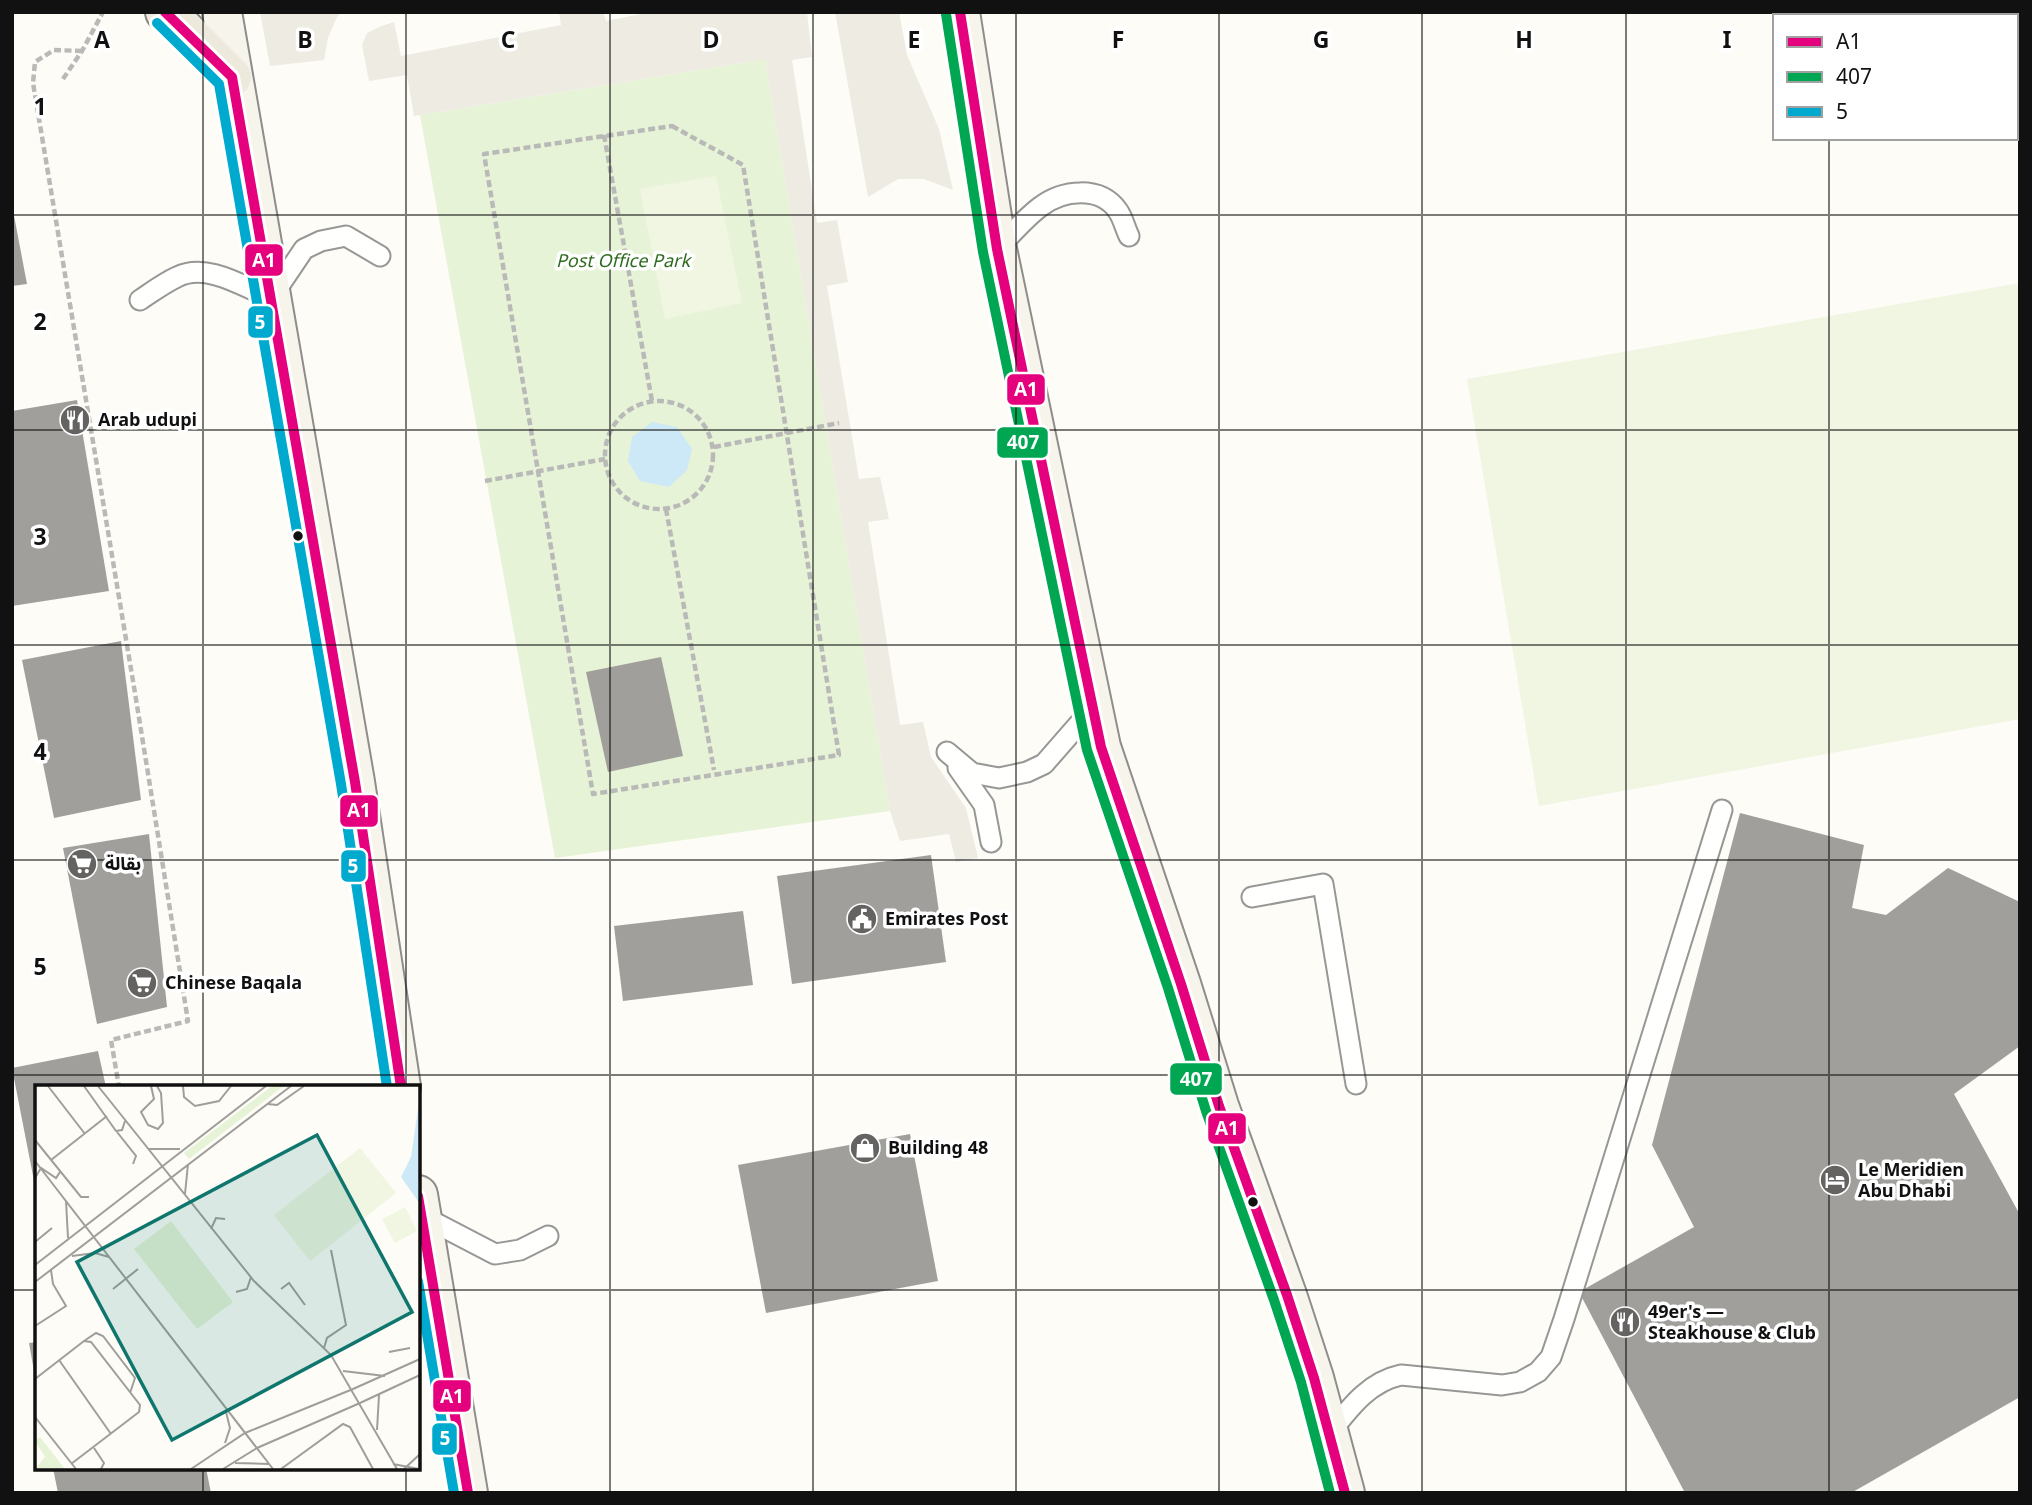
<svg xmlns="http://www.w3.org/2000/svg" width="2032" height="1505" font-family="Georgia,'Noto Sans Arabic',serif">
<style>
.green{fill:#e7f3d7}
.pitch{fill:#f0f6e1}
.plaza{fill:#edebe2}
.water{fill:#cde8f7}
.building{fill:#a19f9c}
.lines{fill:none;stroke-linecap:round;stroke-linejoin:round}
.lane-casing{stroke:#979795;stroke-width:23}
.secondary-casing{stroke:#8e8d8b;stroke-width:42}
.primary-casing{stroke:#858482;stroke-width:42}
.path{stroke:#b9b9b8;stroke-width:4.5;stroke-dasharray:7 3.5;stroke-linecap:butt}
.lane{stroke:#fffffe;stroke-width:19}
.secondary{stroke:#f6f4eb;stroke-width:38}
.primary{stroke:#ede9dc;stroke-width:38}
.bus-1-casing{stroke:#fff;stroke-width:16}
.bus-2-casing{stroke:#fff;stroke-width:16}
.bus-3-casing{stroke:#fff;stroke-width:16}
.bus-1{stroke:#e5007d;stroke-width:10}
.bus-2{stroke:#00a651;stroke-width:10}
.bus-3{stroke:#00a9ce;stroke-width:10}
.grid{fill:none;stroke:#111;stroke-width:2;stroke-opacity:0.55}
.bus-dot{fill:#111;stroke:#fff;stroke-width:2.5}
.labels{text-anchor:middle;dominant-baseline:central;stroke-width:7;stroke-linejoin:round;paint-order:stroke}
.park-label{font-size:18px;font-style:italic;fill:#2f6b1f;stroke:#fff}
.poi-label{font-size:18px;font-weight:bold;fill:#111;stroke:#fff;text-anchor:start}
.inset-road{fill:none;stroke:#9f9e9b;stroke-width:2}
.view{fill:#0f766e;fill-opacity:0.15;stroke:#0f766e;stroke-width:3.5}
.inset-edge{fill:none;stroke:#111;stroke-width:3.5}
.grid-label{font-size:23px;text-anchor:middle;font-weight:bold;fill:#111;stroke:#fff;stroke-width:7;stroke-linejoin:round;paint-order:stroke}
.line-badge{stroke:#fff;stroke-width:2.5}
.badge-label{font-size:19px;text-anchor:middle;font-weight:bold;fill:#fff}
</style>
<rect width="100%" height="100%" fill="#fdfcf7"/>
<path class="green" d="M765,59l125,752 -335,47 -135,-743z"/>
<g class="pitch">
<path d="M716,176l26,127 -77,16 -25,-130z"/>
<path d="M2020,283v436l-481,87 -72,-427z"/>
</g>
<g class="plaza">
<path d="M260,12h82l-5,5 -9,21 -4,22 -54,6z"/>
<path d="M559,12h44l3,9 45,-9h156l5,45 -20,3 25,163 20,-3 11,62 -21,4 32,193 21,-2 9,42 -21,3 32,203 23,-3 8,35 35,51 12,50 -22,4 -7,-28 -49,7 -10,-30 -125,-752 -351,57 -7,-41 -38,6 -7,-36 5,-12 12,-6 15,-5 7,34 160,-31z"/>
<path d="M835,12h64l8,43 32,74 14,61 -29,-11h-26l-30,18z"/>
</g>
<path class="water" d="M652,422l25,5 15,22 -5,21 -18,17 -29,-6 -12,-20 4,-24z"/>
<g class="building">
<path d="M12,205l15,79 -15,2z"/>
<path d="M77,400l32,191 -97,15v-195z"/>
<path d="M121,641l20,159 -87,18 -32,-158z"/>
<path d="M661,657l22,99 -75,16 -22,-100z"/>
<path d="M1740,813l124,32 -12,63 34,7 62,-47 72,34v144l-66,48 66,121v182l-169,96h-166l-106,-201 115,-65 -42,-82z"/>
<path d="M149,834l18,173 -70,17 -34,-176z"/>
<path d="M931,855l15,107 -154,22 -15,-108z"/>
<path d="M743,911l10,74 -130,16 -9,-75z"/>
<path d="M98,1051l8,36h-69l-2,99 -23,-118z"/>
<path d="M910,1134l28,147 -172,32 -28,-148z"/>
<path d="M37,1342v35h-2l-6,-34z"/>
<path d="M53,1468h153l5,25h-153z"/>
</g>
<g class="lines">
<g class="lane-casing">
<g id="lane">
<path d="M997,249c14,-14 27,-30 43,-42 22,-17 60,-22 78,4 5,7 7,17 11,25"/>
<path d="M140,300c12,-8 24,-17 37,-23 30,-15 67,10 94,21l33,-49 17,-8 25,-5 34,20"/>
<path d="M947,752l25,21 27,5 28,-6 17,-8 48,-55"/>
<path d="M958,768l26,37 7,37"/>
<path d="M1252,897l71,-13 33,200"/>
<path d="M422,1216l73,38 25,-4 28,-14"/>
<path d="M1329,1434c20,-25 39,-52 72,-59l101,10 18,-3 18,-10 13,-15 13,-38 158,-509"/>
</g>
</g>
<g class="secondary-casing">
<g id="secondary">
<path d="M222,12l133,770 46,305"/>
<path d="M960,12l37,237 104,498 80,237 38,122 68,189 27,83 31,115"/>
<path d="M418,1195l50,298"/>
</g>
</g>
<g class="primary-casing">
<path id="primary" d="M165,12l8,6 59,59"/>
</g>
<g class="path">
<path d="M82,51l-28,-1 -19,12 -2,21 102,610 53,328 -77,19 8,47"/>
<path d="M63,79l19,-28 21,-39"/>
<path d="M672,126l71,39 96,590 -246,39 -109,-640z"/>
<path d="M604,135l48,266"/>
<circle cx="659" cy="455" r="54"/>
<path d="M714,447l125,-24"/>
<path d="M485,481l120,-22"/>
<path d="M666,509l48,261"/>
</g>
<use href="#lane" class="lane"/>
<use href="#secondary" class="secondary"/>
<use href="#primary" class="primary"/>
<g class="bus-1-casing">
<g id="bus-1">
<path d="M165,12l67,65 123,705 46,305"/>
<path d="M960,12l37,237 104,498 80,237 38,122 68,189 27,83 31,115"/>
<path d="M418,1196l50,297"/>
</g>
</g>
<g class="bus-2-casing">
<path id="bus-2" d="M946,14l37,238 104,498 81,238 38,123 68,189 27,82 29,111"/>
</g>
<g class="bus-3-casing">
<g id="bus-3">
<path d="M157,23l62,61 122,700 46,303"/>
<path d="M418,1281l36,212"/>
</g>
</g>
<use href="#bus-1" class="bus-1"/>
<use href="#bus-2" class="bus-2"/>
<use href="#bus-3" class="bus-3"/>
</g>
<path class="grid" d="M203,12v1075M406,12v1075M610,12v1481M813,12v1481M1016,12v1481M1219,12v1481M1422,12v1481M1626,12v1481M1829,12v4M1829,138v1355M12,215h2008M12,430h2008M12,645h2008M12,860h2008M12,1075h2008M12,1290h25M418,1290h1602M203,1468v25M406,1468v25"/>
<defs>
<g id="restaurant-disc" transform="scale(1.575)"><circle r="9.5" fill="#646362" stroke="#fff"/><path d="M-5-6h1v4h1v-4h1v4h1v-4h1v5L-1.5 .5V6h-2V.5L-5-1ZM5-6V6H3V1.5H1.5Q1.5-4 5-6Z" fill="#fff"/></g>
<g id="supermarket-disc" transform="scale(1.575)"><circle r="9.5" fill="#646362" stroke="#fff"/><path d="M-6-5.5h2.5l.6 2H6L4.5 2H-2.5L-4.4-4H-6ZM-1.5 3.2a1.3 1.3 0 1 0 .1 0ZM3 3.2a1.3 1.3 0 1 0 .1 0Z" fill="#fff"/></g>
<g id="civic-disc" transform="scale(1.575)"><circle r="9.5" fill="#646362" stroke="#fff"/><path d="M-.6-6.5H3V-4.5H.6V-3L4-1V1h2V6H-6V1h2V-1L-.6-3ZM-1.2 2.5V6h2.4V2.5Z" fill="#fff"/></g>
<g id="shop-disc" transform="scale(1.575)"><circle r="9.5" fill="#646362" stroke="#fff"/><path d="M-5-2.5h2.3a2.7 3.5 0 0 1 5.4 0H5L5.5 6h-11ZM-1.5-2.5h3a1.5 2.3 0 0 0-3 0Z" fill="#fff"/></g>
<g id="hotel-disc" transform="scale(1.575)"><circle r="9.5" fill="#646362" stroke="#fff"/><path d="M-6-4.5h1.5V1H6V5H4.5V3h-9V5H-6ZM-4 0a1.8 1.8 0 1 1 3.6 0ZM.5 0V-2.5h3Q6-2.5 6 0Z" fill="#fff"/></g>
</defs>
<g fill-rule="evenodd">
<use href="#restaurant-disc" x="75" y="420"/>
<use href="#supermarket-disc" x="82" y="864"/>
<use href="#civic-disc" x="862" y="919"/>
<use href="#supermarket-disc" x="142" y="983"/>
<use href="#shop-disc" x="865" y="1148"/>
<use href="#hotel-disc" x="1835" y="1180"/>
<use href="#restaurant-disc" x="1625" y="1322"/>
</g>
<g class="bus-dot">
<circle cx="298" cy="536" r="6"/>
<circle cx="1253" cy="1202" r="6"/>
</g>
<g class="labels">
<g class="park-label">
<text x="623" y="261">Post Office Park</text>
</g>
<g class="poi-label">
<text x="98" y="420">Arab udupi</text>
<text x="105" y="864">بقالة</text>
<text x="885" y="919">Emirates Post</text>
<text x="165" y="983">Chinese Baqala</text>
<text x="888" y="1148">Building 48</text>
<text x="1858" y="1170">Le Meridien<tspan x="1858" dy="21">Abu Dhabi</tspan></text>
<text x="1648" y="1312">49er's —<tspan x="1648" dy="21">Steakhouse &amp; Club</tspan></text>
</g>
</g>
<g transform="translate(35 1085)">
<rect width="385" height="385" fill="#fdfcf7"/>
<path d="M237,1h12l-95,73 -5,-6zM136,136l62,81 -36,27 -63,-80zM5,352l25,32h-30l10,-12 -10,-16z" fill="#e7f3d7"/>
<path d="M325,63l36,45 -86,68 -36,-46zM370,122l12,24 -22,12 -13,-24z" fill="#f0f6e1"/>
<path d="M385,11v108l-19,-27 10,-20z" fill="#cde8f7"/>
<path class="inset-road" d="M13,1l37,48M49,1l32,45 6,-1 3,-9M63,1l156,195 77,74 66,114M116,1l3,13 -13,13 7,13 10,4 5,-6 -2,-30 -4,-7M148,1l1,11 11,9 24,-5 12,-15M233,19l9,1 27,-19M82,47l19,24 -3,8M0,55l46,57h8M113,64h32M16,75l56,-44M0,76l238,308M0,93l6,-10 15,10 4,-6M150,109l3,-30M31,116l2,37M176,144l5,-11 9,1M0,157l17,-14M37,171l23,-3 14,4M0,180l231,-179M0,197l256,-196M78,204l25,-20M246,204l8,-6 16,22M201,207l11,-3 4,-12M0,241l31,-20 -13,-22 -2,-14M49,256l12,-8 7,3 32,42 -5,15M289,263l3,-10 19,-13 -15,-75M354,267l21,-4M24,275l52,74M308,286l42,5M0,294l49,-38 7,1 49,63 -1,7 -68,52M318,304l67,-30M325,318l60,-28M0,332l41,52M342,345l2,-35M190,358l5,-15 -4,-16M59,363l10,15 -3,6M200,378l34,1M358,379l26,5M156,384l54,-36 108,-44M188,384l34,-21 103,-45M246,384l62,-45 7,3 23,42M369,384l16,-15"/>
<path class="view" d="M282,50l95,177 -240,128 -95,-178z"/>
<rect width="385" height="385" class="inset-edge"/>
</g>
<g class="grid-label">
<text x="102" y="48">A</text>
<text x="305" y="48">B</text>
<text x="508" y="48">C</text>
<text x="711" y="48">D</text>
<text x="914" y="48">E</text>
<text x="1118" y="48">F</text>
<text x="1321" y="48">G</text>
<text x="1524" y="48">H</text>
<text x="1727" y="48">I</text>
<text x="40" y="115">1</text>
<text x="40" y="330">2</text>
<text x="40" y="545">3</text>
<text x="40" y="760">4</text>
<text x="40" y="975">5</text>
</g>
<g class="line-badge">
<rect x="244" y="243" width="40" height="34" rx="7" fill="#e5007d"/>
<rect x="247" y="305" width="27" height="34" rx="7" fill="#00a9ce"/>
<rect x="1006" y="373" width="40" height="33" rx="7" fill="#e5007d"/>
<rect x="996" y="426" width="53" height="33" rx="7" fill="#00a651"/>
<rect x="339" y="794" width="40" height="34" rx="7" fill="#e5007d"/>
<rect x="340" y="849" width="27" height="34" rx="7" fill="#00a9ce"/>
<rect x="1169" y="1062" width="54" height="34" rx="7" fill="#00a651"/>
<rect x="1207" y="1112" width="40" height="33" rx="7" fill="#e5007d"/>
<rect x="432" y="1379" width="40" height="34" rx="7" fill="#e5007d"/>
<rect x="431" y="1422" width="27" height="34" rx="7" fill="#00a9ce"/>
</g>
<g class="badge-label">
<text x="264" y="267">A1</text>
<text x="260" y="329">5</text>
<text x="1026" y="396">A1</text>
<text x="1023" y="449">407</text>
<text x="359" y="817">A1</text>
<text x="353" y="873">5</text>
<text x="1196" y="1086">407</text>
<text x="1227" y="1135">A1</text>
<text x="452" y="1403">A1</text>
<text x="445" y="1445">5</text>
</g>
<rect width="2032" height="1505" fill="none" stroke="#111111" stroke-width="28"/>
<rect x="1773" y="14" width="245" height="126" fill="#ffffff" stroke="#a0a0a0" stroke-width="2"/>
<rect x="1787" y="37" width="35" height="10" fill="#e5007d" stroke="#a0a0a0" stroke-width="2"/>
<text x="1836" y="49" font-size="21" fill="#111111">A1</text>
<rect x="1787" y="72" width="35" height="10" fill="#00a651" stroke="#a0a0a0" stroke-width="2"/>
<text x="1836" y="84" font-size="21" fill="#111111">407</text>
<rect x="1787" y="107" width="35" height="10" fill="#00a9ce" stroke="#a0a0a0" stroke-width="2"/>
<text x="1836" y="119" font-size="21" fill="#111111">5</text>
</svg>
